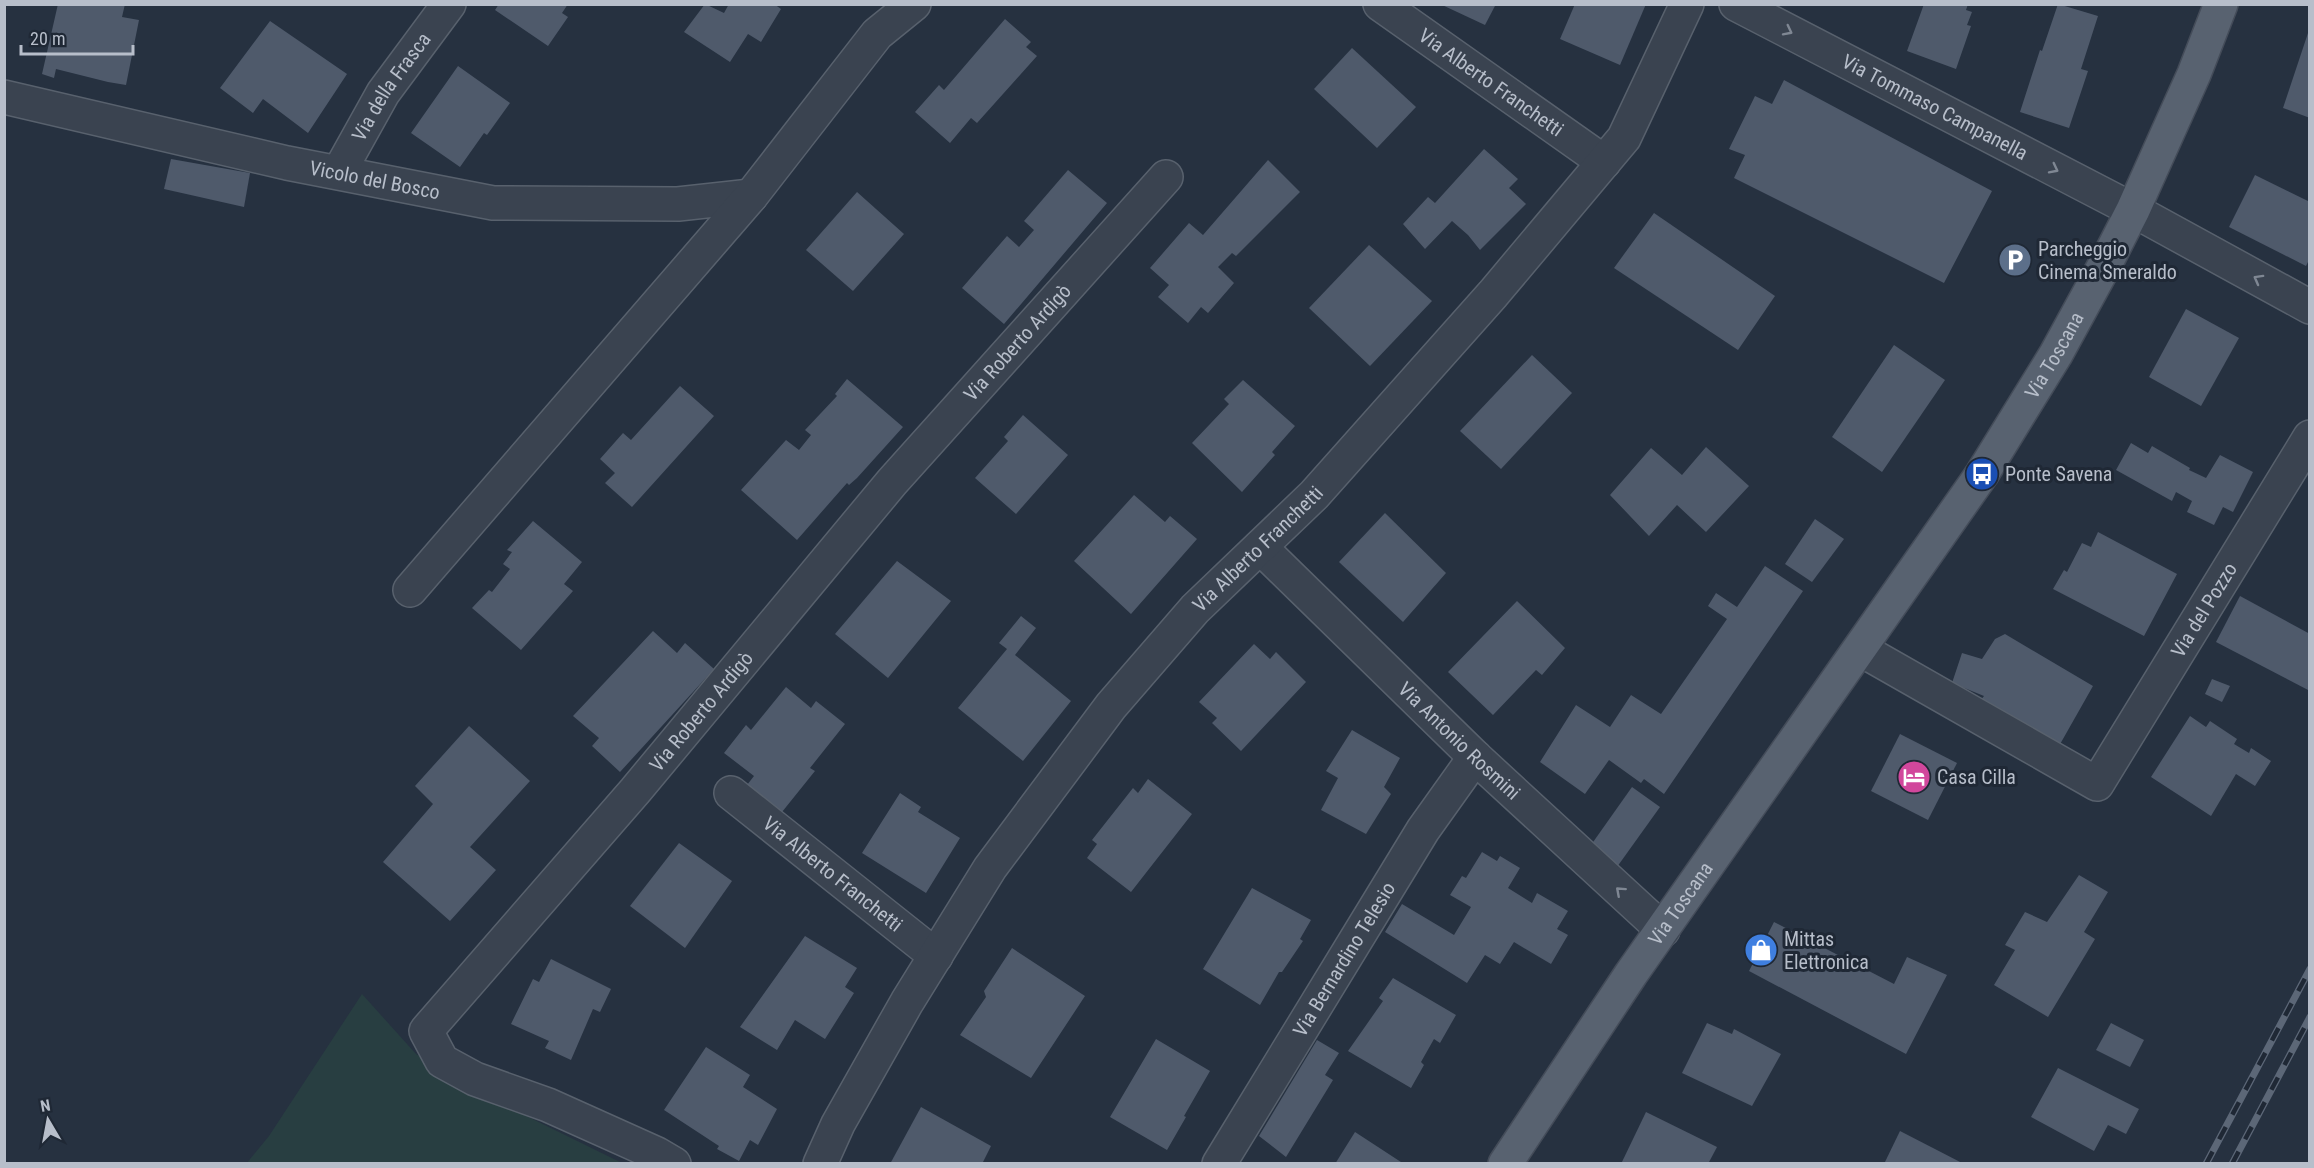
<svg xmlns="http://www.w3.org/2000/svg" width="2314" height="1168" font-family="'Roboto Condensed',sans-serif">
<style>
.green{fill:#283e41}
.building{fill:#4f5a6b}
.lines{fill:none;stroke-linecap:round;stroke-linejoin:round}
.street-casing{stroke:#58616d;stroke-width:36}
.primary-casing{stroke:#444c59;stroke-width:36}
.street{stroke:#3a4350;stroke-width:33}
.primary{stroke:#586270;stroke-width:33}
.rail-casing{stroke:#5c6777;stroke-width:7}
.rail{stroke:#1f2835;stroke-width:4.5;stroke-dasharray:14;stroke-linecap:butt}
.oneway{stroke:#7f8793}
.labels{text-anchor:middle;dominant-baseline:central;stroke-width:6;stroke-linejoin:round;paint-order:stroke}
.street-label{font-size:20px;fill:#b7beca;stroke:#1f2835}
.poi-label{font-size:20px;fill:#b7beca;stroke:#1f2835;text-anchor:start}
</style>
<rect width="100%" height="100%" fill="#263140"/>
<path class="green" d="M362,994l54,60 82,48 124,61 -376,1 23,-28z"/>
<g class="building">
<path d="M58,4h67l-3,13 17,3 -13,65 -18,-3 -52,-13 -2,9 -12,-4z"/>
<path d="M499,4h69l-6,9 6,4 -20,29 -53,-36z"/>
<path d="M705,4l19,9 5,-9h45l7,5 -20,33 -13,-8 -18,28 -46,-30z"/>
<path d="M1440,4h56l-11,21z"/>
<path d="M1575,4h71l-26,61 -60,-26z"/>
<path d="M1924,4h44l-2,6 6,2 -5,13 4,1 -15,43 -49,-18z"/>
<path d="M2058,4l40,12 -17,53 7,2 -19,57 -49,-16 20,-62 2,1z"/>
<path d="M1005,19l26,23 -5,5 11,9 -60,67 -6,-5 -21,25 -35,-31 24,-27 5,5z"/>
<path d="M270,21l77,53 -39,59 -45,-34 -10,14 -33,-25z"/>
<path d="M2309,30h1v88l-27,-10z"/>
<path d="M1352,48l64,59 -39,41 -63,-59z"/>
<path d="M458,66l52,37 -23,32 -3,-2 -24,34 -49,-34z"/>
<path d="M1784,80l208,111 -48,92 -210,-105 11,-23 -16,-6 26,-53 17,8z"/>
<path d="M1484,149l34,30 -9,9 17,16 -46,46 -12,-15 -16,-14 -27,28 -22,-25 25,-27 7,6z"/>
<path d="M171,159l79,14 -6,34 -80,-18z"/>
<path d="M1268,160l32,32 -64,64 -4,-3 -14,14 16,16 -26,30 -7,-6 -13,16 -30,-26 11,-12 -19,-17 39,-45 14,12z"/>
<path d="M1068,170l39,33 -103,121 -42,-36 45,-52 12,11 15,-17 -10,-9z"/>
<path d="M2255,175l55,27v56l-4,8 -77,-39z"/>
<path d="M857,192l47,42 -51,57 -47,-41z"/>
<path d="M1654,213l121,83 -37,54 -124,-82z"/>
<path d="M1369,245l63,56 -62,65 -61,-58z"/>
<path d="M2186,309l53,29 -38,68 -52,-29z"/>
<path d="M1894,345l51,35 -63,92 -50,-35z"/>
<path d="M1532,355l40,38 -71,76 -41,-38z"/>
<path d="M847,379l56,48 -46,51 -8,7 -2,-2 -50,57 -56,-50 45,-50 13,10 12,-15 -6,-5 32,-34 -2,-2z"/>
<path d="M1243,380l52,46 -23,26 3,3 -33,37 -50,-49 37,-39 -5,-5z"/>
<path d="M680,386l34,30 -82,91 -27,-24 10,-10 -15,-14 23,-26 8,7z"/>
<path d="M1023,415l45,40 -52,59 -41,-36 33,-37 -4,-4z"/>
<path d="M2131,443l17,10 4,-7 38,22 -1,2 17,8 14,-23 33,17 -20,40 -10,-5 -9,18 -27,-13 5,-11 -16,-9 -4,9 -56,-31z"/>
<path d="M1706,447l43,39 -43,46 -29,-27 -28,31 -39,-41 41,-47 31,27z"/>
<path d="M1134,495l31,27 5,-6 27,23 -66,75 -57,-53z"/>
<path d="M1385,513l61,60 -43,49 -64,-60z"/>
<path d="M1815,519l29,20 -32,43 -27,-18z"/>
<path d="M533,521l49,41 -18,22 9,7 -52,59 -49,-42 17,-18 3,2 18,-23 -7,-5 9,-12 -5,-2z"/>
<path d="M2098,532l79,42 -33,62 -91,-47 11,-19 3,2 15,-29 9,4z"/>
<path d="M897,561l54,40 -63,77 -53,-44z"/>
<path d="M1765,566l38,25 -139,203 -20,-15 -3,4 -32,-23 -24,34 -45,-32 36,-57 34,22 21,-32 30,19 66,-95 -19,-13 8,-13 21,14z"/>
<path d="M2240,596l70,38v57l-94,-49z"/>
<path d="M1517,601l48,47 -23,27 -6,-5 -43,45 -45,-43z"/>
<path d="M1021,616l15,12 -21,27 56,46 -48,60 -65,-53 49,-59 -8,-6z"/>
<path d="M653,631l24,22 8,-10 29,26 -94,103 -28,-26 7,-8 -26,-22z"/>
<path d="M2005,634l88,52 -34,60 -79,-45 4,-5 -32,-13 10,-30 20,6 13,-20z"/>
<path d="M1254,644l16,15 6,-7 30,30 -65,69 -29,-28 5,-5 -18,-16z"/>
<path d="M2212,679l18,7 -8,16 -17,-8z"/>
<path d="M786,687l25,21 5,-7 29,23 -35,44 5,3 -33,41 -35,-27 7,-9 -30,-23 22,-28 5,5z"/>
<path d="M2190,716l16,11 4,-6 27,18 -3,5 15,9 2,-5 20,13 -16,25 -19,-12 -25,42 -60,-39z"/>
<path d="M469,726l61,55 -60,66 26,23 -46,51 -67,-59 50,-58 -18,-18z"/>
<path d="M1352,730l48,28 -16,29 7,7 -25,40 -45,-24 17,-32 -12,-7z"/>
<path d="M1900,734l57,29 -29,57 -57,-29z"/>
<path d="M1148,779l44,35 -61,78 -44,-34 10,-14 -5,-4 41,-52 5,5z"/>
<path d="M1632,787l28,20 -43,60 -26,-22z"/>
<path d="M900,793l21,14 -3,5 42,26 -34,55 -64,-40z"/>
<path d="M679,843l53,38 -47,67 -55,-42z"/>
<path d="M1482,852l15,9 3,-5 20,12 -12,20 24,15 5,-10 31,18 -11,18 11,6 -17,29 -37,-22 -14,22 -15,-9 -18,28 -82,-51 17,-28 52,31 17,-28 -21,-12 12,-19 4,2z"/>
<path d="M2079,875l29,17 -24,40 11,7 -47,78 -54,-32 21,-35 -10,-5 20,-33 22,10z"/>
<path d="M1252,888l59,32 -11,19 3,2 -21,31h-3l-19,33 -57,-36z"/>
<path d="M1774,922l120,62 13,-27 40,18 -41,79 -157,-83z"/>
<path d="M805,936l52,32 -12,19 9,6 -29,46 -30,-19 -18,30 -37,-23z"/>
<path d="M1012,948l73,48 -54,82 -71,-43 26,-38 -2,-6z"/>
<path d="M551,959l60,30 -11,23 -7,-3 -22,51 -26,-12 4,-7 -38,-17 22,-45 6,3z"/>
<path d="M1393,978l63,37 -16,28 -6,-4 -13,23 3,3 -13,23 -63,-37 35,-50 -4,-3z"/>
<path d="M1707,1023l25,11 2,-5 47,25 -29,52 -70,-33z"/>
<path d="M2111,1023l33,17 -14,27 -34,-17z"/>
<path d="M1156,1039l54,32 -26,45 2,1 -19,33 -57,-33z"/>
<path d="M1317,1040l22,13 -14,22 8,5 -47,77 -27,-21z"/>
<path d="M706,1047l44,28 -7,12 34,22 -19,36 -8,-5 -11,21 -22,-12 2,-3 -55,-36z"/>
<path d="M2058,1068l81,41 -13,25 -18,-9 -14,26 -63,-34z"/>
<path d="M921,1107l70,39 -9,18h-92z"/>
<path d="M1646,1112l71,35 -9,17h-87z"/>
<path d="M1900,1131l64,33h-80z"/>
<path d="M1355,1132l49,32h-69z"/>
</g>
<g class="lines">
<g class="street-casing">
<g id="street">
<path id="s1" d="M1380,4l224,158"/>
<path id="s2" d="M1736,4l397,206 177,97"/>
<path id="s3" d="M4,97l283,66 206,40 185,1 73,-8"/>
<path id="s4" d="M339,172l44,-79 66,-89"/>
<path id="s5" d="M1260,547l215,210 188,173"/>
<path d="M410,590l341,-394 126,-162 37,-30"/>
<path id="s6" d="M1860,649l237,135 213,-347"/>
<path id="s7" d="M731,793l205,163"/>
<path id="s8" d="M674,1164l-17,-10 -109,-49 -73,-26 -33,-18 -16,-30 209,-240 257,-309 274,-305"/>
<path id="s9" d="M820,1164l18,-40 69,-122 83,-134 121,-162 84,-97 119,-114 179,-201 131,-156 63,-134"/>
<path id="s10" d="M1219,1164l204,-334 52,-73"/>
</g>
</g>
<g class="primary-casing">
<g id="primary">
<path id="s11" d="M1505,1164l126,-190 351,-500 74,-120 53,-97 24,-47 61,-136 27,-70"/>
</g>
</g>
<use href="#street" class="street"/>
<use href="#primary" class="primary"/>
<g class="rail-casing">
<g id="rail">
<path d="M2206,1164l104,-195"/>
<path d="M2232,1164l78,-147"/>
</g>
</g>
<use href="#rail" class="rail"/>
</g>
<defs><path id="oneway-chevron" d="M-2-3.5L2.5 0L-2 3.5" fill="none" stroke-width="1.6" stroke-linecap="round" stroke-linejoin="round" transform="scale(1.5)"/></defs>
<g class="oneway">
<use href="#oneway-chevron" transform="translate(1788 31) rotate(27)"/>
<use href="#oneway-chevron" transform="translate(2054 169) rotate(27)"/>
<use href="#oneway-chevron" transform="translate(2258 279) rotate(-151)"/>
<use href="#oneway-chevron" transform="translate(1620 891) rotate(-138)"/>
</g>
<defs>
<g id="parking-disc" transform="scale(1.725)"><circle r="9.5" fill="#5c6f8a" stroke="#1f2835"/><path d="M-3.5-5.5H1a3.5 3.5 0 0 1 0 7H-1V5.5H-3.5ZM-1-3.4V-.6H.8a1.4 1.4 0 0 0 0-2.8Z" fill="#fff"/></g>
<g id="bus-disc" transform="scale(1.725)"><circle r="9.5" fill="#1a4fb4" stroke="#1f2835"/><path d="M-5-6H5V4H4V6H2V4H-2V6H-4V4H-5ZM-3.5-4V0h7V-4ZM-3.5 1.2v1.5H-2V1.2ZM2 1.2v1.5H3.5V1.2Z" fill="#fff"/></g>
<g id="hotel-disc" transform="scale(1.725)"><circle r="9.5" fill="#d1479c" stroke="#1f2835"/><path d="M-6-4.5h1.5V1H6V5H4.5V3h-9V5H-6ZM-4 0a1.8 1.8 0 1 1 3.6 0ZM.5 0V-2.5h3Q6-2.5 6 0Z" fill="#fff"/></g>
<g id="shop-disc" transform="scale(1.725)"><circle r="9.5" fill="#3f7fe0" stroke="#1f2835"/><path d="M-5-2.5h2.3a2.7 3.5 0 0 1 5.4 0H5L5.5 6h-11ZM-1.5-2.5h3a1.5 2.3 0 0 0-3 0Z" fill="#fff"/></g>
</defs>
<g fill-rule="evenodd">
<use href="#parking-disc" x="2015" y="260"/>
<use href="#bus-disc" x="1982" y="474"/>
<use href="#hotel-disc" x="1914" y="777"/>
<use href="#shop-disc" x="1761" y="950"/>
</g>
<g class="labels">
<g class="street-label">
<text stroke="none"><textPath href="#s1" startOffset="136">Via Alberto Franchetti</textPath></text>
<text stroke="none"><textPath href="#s4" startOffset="100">Via della Frasca</textPath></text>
<text stroke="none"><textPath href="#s2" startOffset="224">Via Tommaso Campanella</textPath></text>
<text stroke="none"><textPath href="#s3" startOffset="380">Vicolo del Bosco</textPath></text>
<text stroke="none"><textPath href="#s8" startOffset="1196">Via Roberto Ardigò</textPath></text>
<text stroke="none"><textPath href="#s11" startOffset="978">Via Toscana</textPath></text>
<text stroke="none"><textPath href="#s9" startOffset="759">Via Alberto Franchetti</textPath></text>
<text stroke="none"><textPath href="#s6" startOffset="477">Via del Pozzo</textPath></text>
<text stroke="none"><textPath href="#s8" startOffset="710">Via Roberto Ardigò</textPath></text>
<text stroke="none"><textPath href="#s5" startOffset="278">Via Antonio Rosmini</textPath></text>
<text stroke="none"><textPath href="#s7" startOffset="130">Via Alberto Franchetti</textPath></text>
<text stroke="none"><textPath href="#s11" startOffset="314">Via Toscana</textPath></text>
<text stroke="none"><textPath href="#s10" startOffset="240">Via Bernardino Telesio</textPath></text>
</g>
<g class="poi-label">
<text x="2038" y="249">Parcheggio<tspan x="2038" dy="23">Cinema Smeraldo</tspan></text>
<text x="2005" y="474">Ponte Savena</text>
<text x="1937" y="777">Casa Cilla</text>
<text x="1784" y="939">Mittas<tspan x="1784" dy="23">Elettronica</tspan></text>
</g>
</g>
<rect width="2314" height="1168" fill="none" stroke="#b7beca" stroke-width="12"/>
<g transform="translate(48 1120) rotate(350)" stroke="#1f2835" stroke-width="4.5" paint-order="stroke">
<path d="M0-4.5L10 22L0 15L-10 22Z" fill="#b7beca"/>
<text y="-9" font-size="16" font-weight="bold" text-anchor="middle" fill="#b7beca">N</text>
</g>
<path d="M21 45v9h112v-9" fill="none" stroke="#b7beca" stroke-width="3"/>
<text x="30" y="45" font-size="18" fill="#b7beca" stroke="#1f2835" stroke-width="4.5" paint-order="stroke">20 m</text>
</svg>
